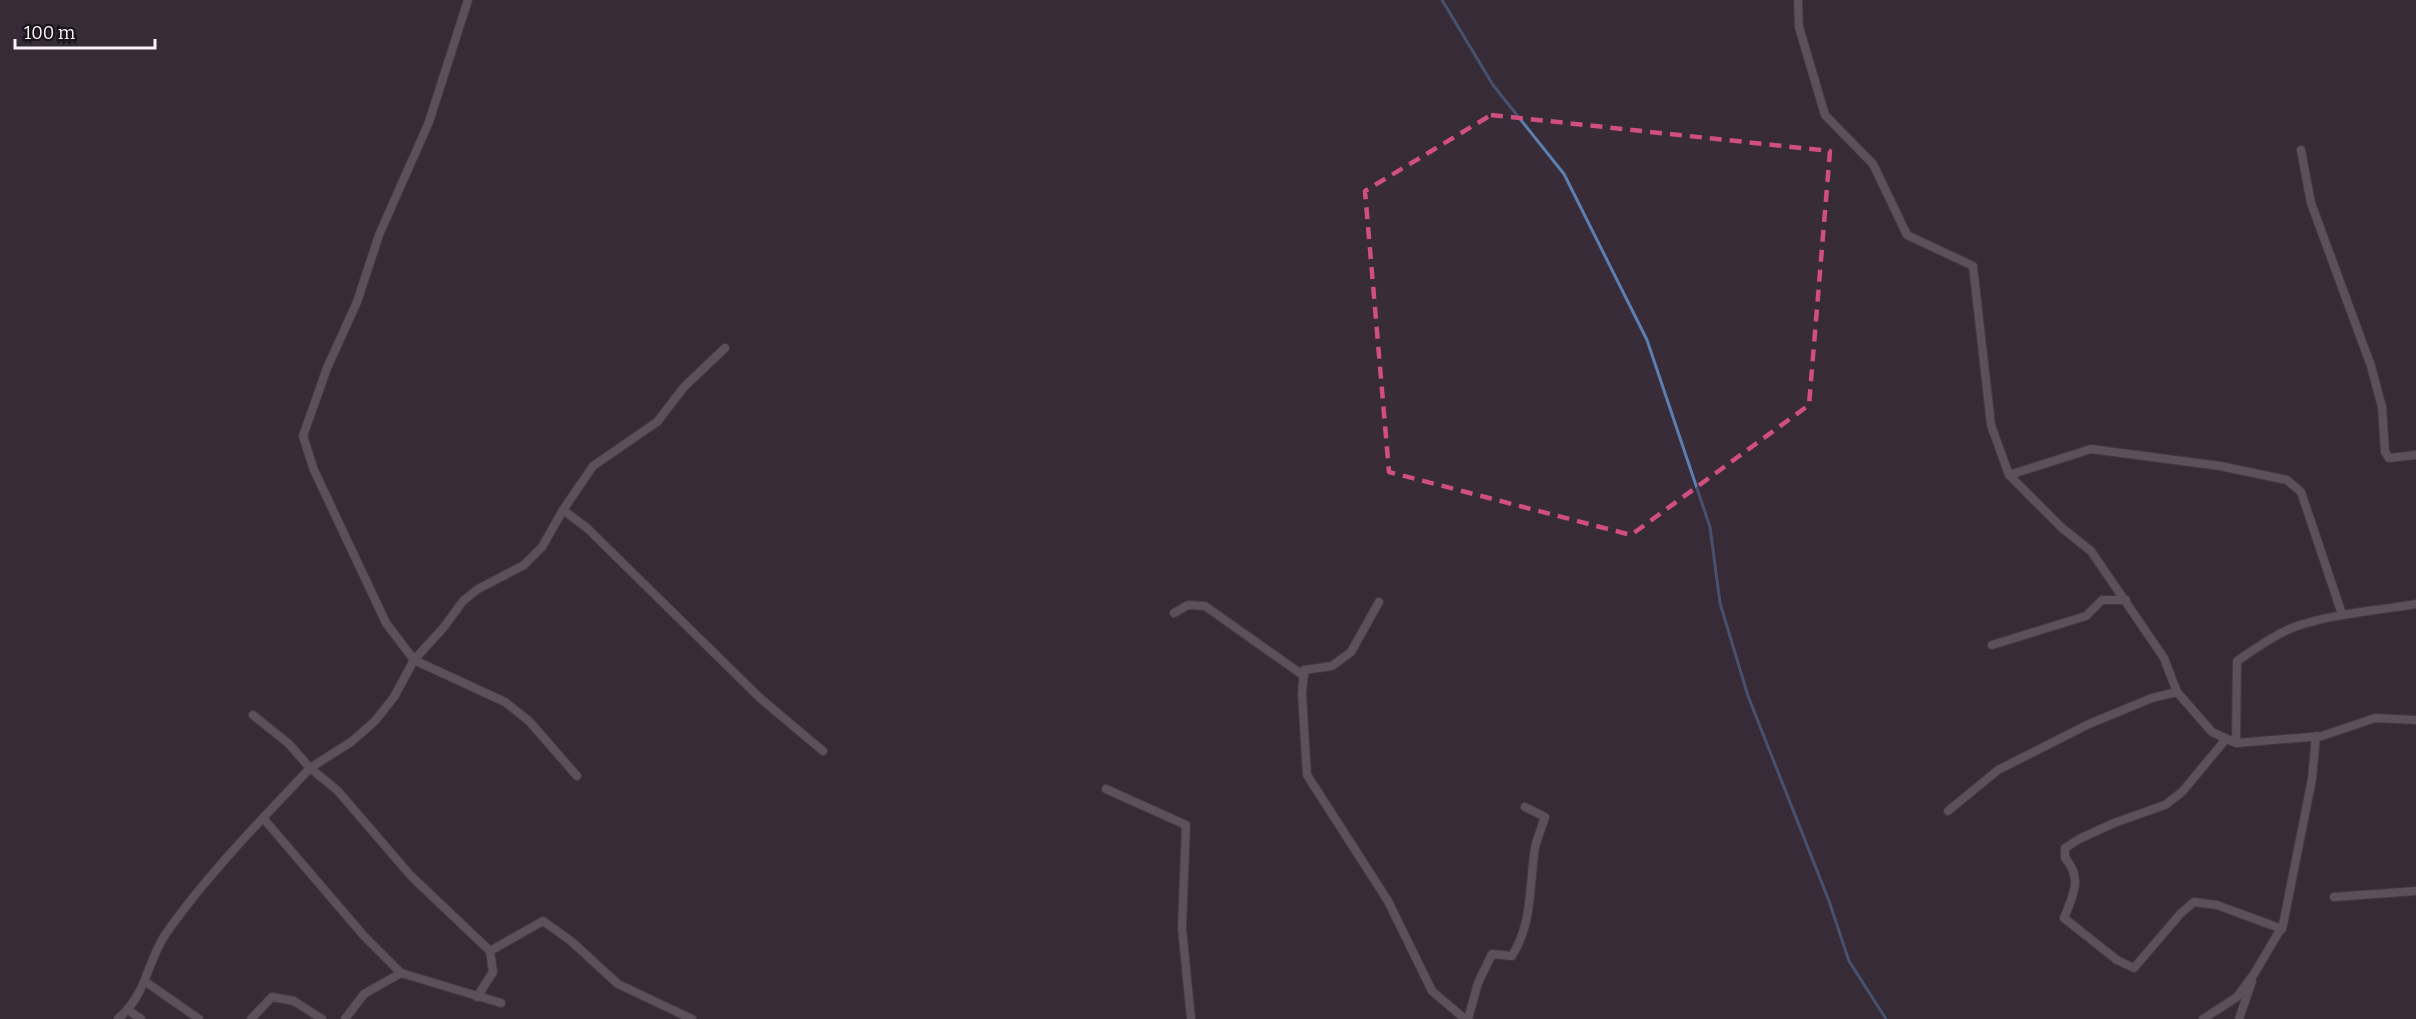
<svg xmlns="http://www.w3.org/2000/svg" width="2416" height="1019" font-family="Bitter,serif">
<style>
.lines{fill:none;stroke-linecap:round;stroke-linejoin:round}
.stream{stroke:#5c7fb0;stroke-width:3}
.street-casing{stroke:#534953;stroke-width:10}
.street{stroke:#897c88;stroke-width:8}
.marked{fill:none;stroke:#d04e82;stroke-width:4.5;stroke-dasharray:12 8;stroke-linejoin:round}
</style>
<rect width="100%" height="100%" fill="#372c37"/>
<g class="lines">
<path class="stream" d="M1442,0l51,85 71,89 83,166 63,187 10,76 28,93 81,205 20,60 37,58"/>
<g class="street-casing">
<g id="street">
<path d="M468,0l-39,122 -50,113 -22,67 -30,66 -24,68 11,34 72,153 28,37 91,42 24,19 48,55"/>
<path d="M1798,0l1,27 26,88 48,49 34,71 66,31 18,159 18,50 53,53 29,23 73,107 13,34 35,40 24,11 86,-7 53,-18 41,2"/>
<path d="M2301,150l10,53 60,163 11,41 3,45 4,6 27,-3"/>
<path d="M2009,475l82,-26 129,17 67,14 14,12 41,122"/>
<path d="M563,510l24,18 173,170 63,53"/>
<path d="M1379,602l-28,50 -19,14 -28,4 -2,24 5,81 81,126 44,90 33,28"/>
<path d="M1174,613l14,-8 17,1 99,70"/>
<path d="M1992,645l94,-29 16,-16h24"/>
<path d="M253,715l36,29 21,24 41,-26 24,-21 19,-24 20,-37 30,-33 19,-26 15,-12 46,-24 18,-18 21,-37 30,-44 64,-44 27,-35 41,-39"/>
<path d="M2226,739l-44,53 -17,13 -51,18 -35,16 -14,9v10c18,20 8,38 -1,60l53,42 17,8 47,-55 13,-11 23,3 65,24"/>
<path d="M2236,743l1,-82c18,-12 40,-28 60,-35 39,-13 79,-15 119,-22"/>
<path d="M1106,789l80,36 -4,103 9,91"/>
<path d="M1948,811l50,-41 91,-46 63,-26 25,-6"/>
<path d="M263,818l47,-50 27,22 74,86 79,75 3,21 -16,25"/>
<path d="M2334,897l82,-6"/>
<path d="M490,951l53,-30 28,20 47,43 74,35"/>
<path d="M146,982l53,37"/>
<path d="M128,1010l13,9"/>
<path d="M118,1019c30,-27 28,-55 47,-84 29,-42 63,-80 98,-117l101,118 37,37 100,30"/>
<path d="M251,1019l21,-22 22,4 28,18"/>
<path d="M345,1019l19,-25 37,-21"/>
<path d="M1468,1019l10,-36 14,-29 20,2c21,-34 17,-70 23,-108 2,-10 7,-21 10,-31l-20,-10"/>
<path d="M2203,1019l34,-22 17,-23 29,-49 29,-146 4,-43"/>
<path d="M2239,1019l13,-38"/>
</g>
</g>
<use href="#street" class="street"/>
</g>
<path d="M0 0H2416V1019H0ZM1491,115l339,36 -21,254 -178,130 -242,-63 -24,-281z" fill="#372c37" fill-opacity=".55" fill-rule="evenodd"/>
<path class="marked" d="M1491,115l339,36 -21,254 -178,130 -242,-63 -24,-281z"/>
<path d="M15 39v9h140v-9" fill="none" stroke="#f9f2f9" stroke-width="3"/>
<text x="24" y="39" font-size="18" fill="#f9f2f9" stroke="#1b161b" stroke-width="4.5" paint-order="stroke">100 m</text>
</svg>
